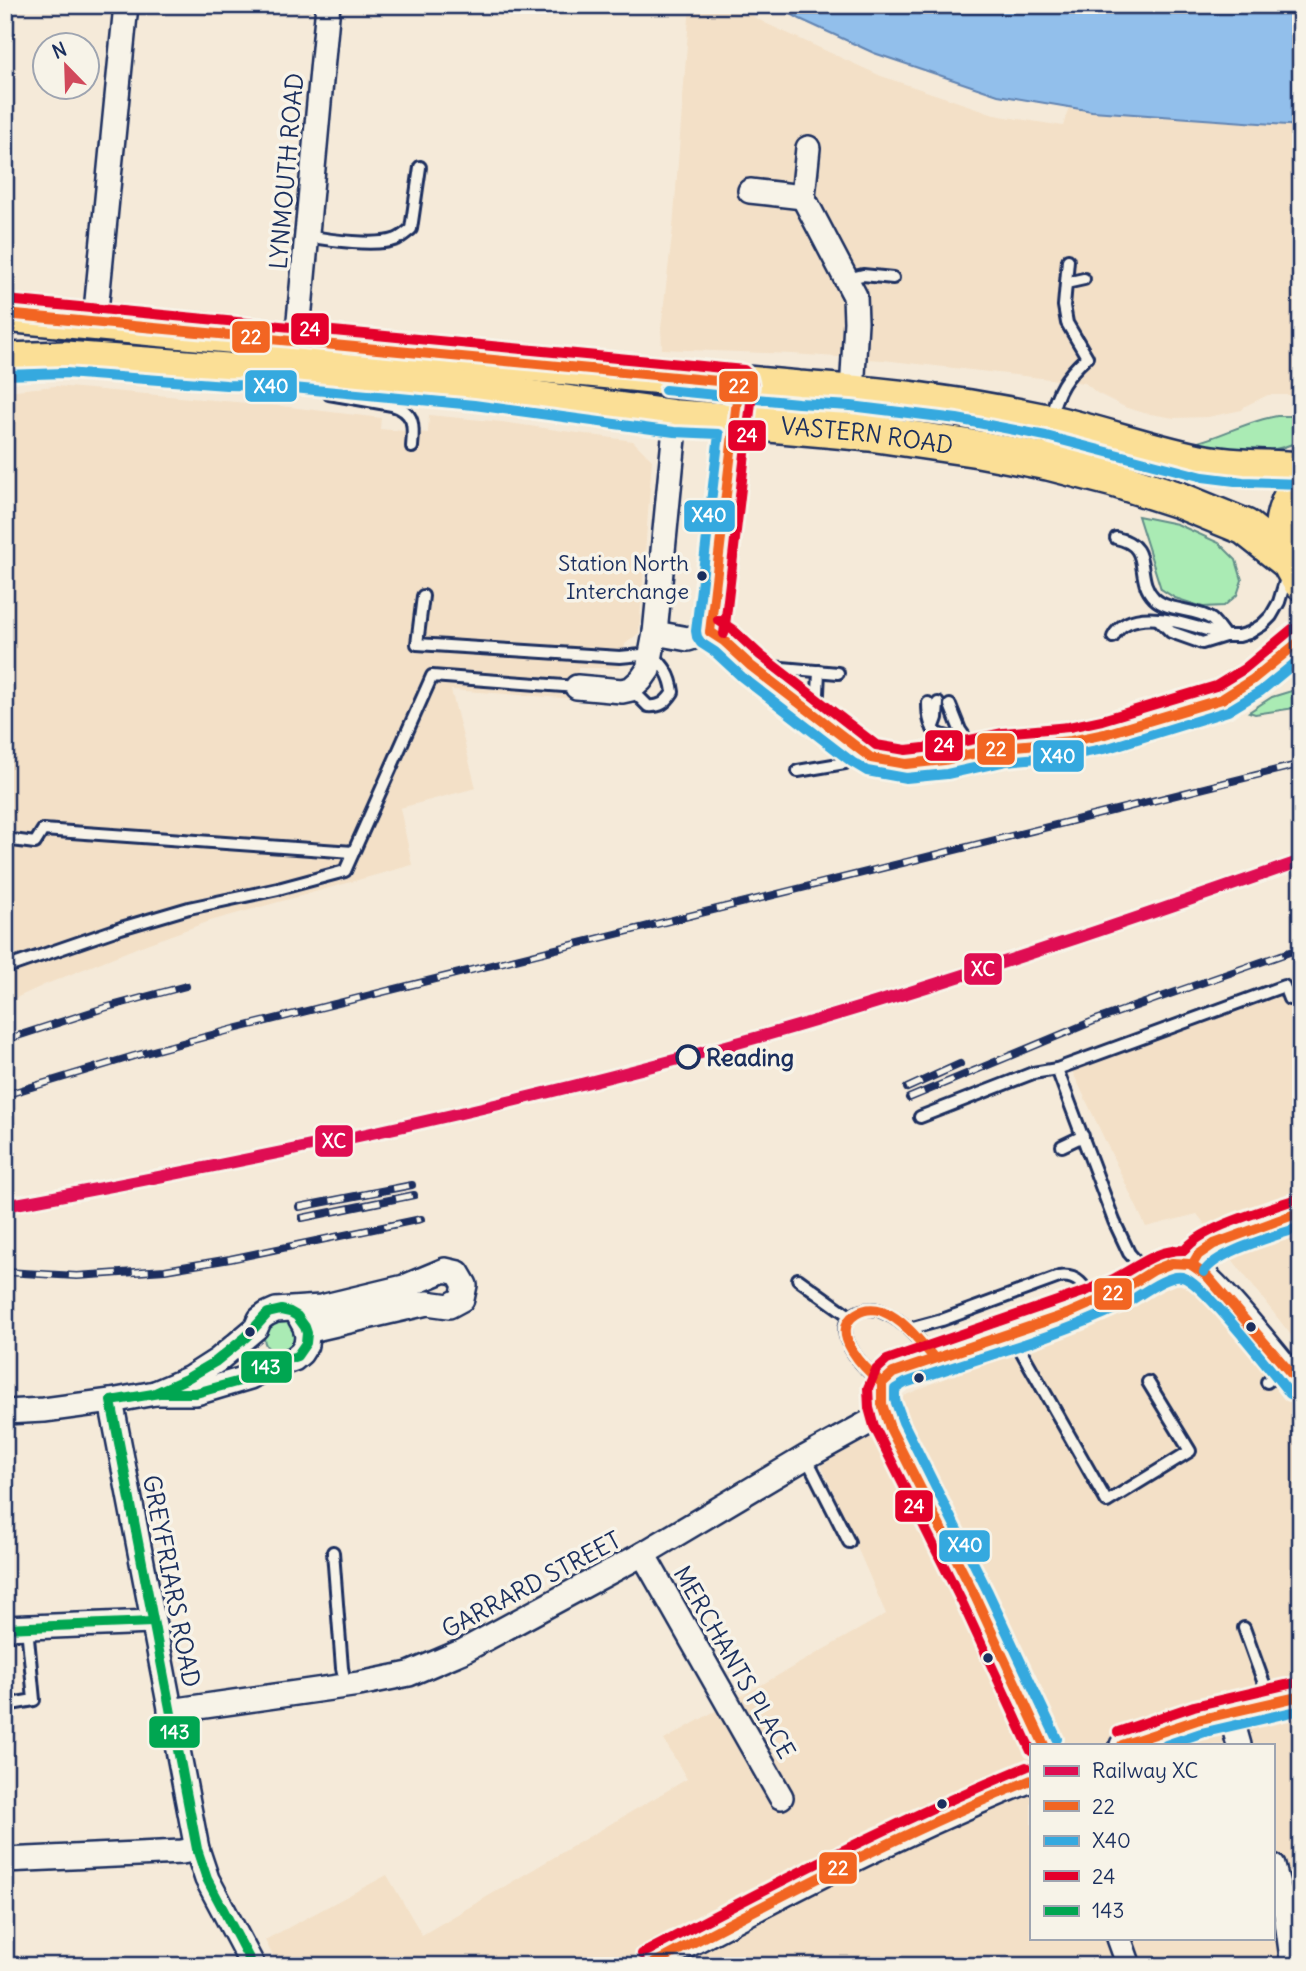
<svg xmlns="http://www.w3.org/2000/svg" width="1306" height="1971" font-family="Delius,sans-serif">
<style>
.built{fill:#f3e0c7;fill-rule:evenodd}
.green{fill:#aaebb4;stroke:#628d89;stroke-width:2}
.water{fill:#92bfeb;stroke:#6285b3;stroke-width:2}
.lines{fill:none;stroke-linecap:round;stroke-linejoin:round}
.lane-casing{stroke:#1b2f5e;stroke-width:16}
.street-casing{stroke:#1b2f5e;stroke-width:28}
.primary-casing{stroke:#1b2f5e;stroke-width:40}
.lane{stroke:#f7f3e8;stroke-width:10}
.street{stroke:#f7f3e8;stroke-width:23}
.primary{stroke:#fbdf96;stroke-width:35}
.rail-casing{stroke:#1b2f5e;stroke-width:8}
.rail{stroke:#f7f3e8;stroke-width:5;stroke-dasharray:16;stroke-linecap:butt}
.bus-1-casing{stroke:#f7f3e8;stroke-width:16}
.bus-2-casing{stroke:#f7f3e8;stroke-width:16}
.bus-3-casing{stroke:#f7f3e8;stroke-width:16}
.bus-4-casing{stroke:#f7f3e8;stroke-width:16}
.bus-1{stroke:#f26522;stroke-width:10}
.bus-2{stroke:#35a9df;stroke-width:10}
.bus-3{stroke:#e4002b;stroke-width:10}
.bus-4{stroke:#00a651;stroke-width:10}
.rail-1-casing{stroke:#f7f3e8;stroke-width:18}
.rail-1{stroke:#df0d52;stroke-width:12}
.bus-dot{fill:#1b2f5e;stroke:#f7f3e8;stroke-width:2.5}
.stop-dot{fill:#f7f3e8;stroke:#1b2f5e;stroke-width:3.5}
.labels{text-anchor:middle;dominant-baseline:central;stroke-width:7;stroke-linejoin:round;paint-order:stroke}
.bus-label{font-size:22px;fill:#1b2f5e;stroke:#f7f3e8;text-anchor:end}
.street-label{font-size:24px;fill:#1b2f5e;stroke:#f7f3e8}
.stop-label{font-size:24px;font-weight:bold;fill:#1b2f5e;stroke:#f7f3e8;text-anchor:start}
.line-badge{stroke:#f7f3e8;stroke-width:2.5}
.badge-label{font-size:19px;text-anchor:middle;font-weight:bold;fill:#fff}
</style>
<rect width="100%" height="100%" fill="#f5ead9"/>
<filter id="ink" filterUnits="userSpaceOnUse"><feTurbulence type="fractalNoise" baseFrequency=".0143" numOctaves="2"/><feDisplacementMap in="SourceGraphic" scale="14" xChannelSelector="R" yChannelSelector="G"/><feConvolveMatrix kernelMatrix="1 2 1 2 8 2 1 2 1" color-interpolation-filters="sRGB"/></filter>
<g filter="url(#ink)">
<g class="built">
<path d="M690,5h44l31,18 116,53 119,40 63,10 6,-19 23,4 209,15v269h-33l-23,11 -3,4 -34,7 -34,1 -30,-5 -17,-5 -30,-15 -12,-10 -202,-23 -91,-6 -130,-5 -1,-21 12,-100z"/>
<path d="M56,386l225,20 100,12 -1,11 48,4 1,-18 73,7 131,19 19,19 -13,173 -14,11 -5,24h-42l-1,31 -126,-9 25,98 -76,20 12,57 -202,56 -69,25 -97,39 -39,18v-612z"/>
<path d="M1301,975v373l-104,-134 -51,13 -79,-167z"/>
<path d="M1183,1275l5,1 11,7 17,24 85,97v562h-1023l-13,-26 122,-65 35,60 265,-156 -23,-39 222,-126 -76,-175 105,-48zM1031,1745h242v193h-242z"/>
</g>
<g class="green">
<path d="M1277,416h24v24c-35,19 -73,10 -110,4 30,-7 56,-23 86,-28z"/>
<path d="M1138,516l39,8 42,19 17,17 6,20 -5,15 -13,11 -21,1 -28,-9 -14,-9z"/>
<path d="M1301,688v19l-46,7 -6,-2 23,-15z"/>
<path d="M286,1319l6,4 6,18 -9,11c-16,1 -27,-1 -25,-21l8,-10z"/>
</g>
<path class="water" d="M775,5h526v121l-209,-15 -94,-16 -124,-42 -74,-34z"/>
<g class="lines">
<g class="lane-casing">
<g id="lane">
<path d="M307,236c22,4 70,11 90,3 6,-3 10,-7 14,-10l9,-62"/>
<path d="M847,279l16,-4 30,3"/>
<path d="M1066,283l18,-4"/>
<path d="M329,394l63,11c23,7 22,21 20,42"/>
<path d="M1050,419c7,-29 15,-42 37,-62l-20,-34 -3,-17 4,-46"/>
<path d="M1116,538c39,8 17,39 38,60 14,14 41,10 57,21 5,4 10,12 14,17"/>
<path d="M423,596l-6,48 203,13 32,-3c12,12 19,21 21,38 -7,11 -13,15 -25,14l-17,-17"/>
<path d="M1159,620l12,12 31,11 23,-7h14l10,-3 13,-8 9,-9 8,-14 8,-27"/>
<path d="M710,632l29,-244"/>
<path d="M1113,637c18,-36 83,-10 112,-1"/>
<path d="M760,666l78,7"/>
<path d="M928,703c0,32 10,34 39,37 7,1 15,3 23,4"/>
<path d="M950,705l10,25 7,10"/>
<path d="M817,716l2,-45"/>
<path d="M933,729l4,-11 1,-15"/>
<path d="M798,771l47,-8 16,-12"/>
<path d="M5,839l30,4 8,-13 310,22"/>
<path d="M5,968l116,-40 68,-20 89,-19 67,-18 87,-195 145,11"/>
<path d="M1057,1069l57,152 15,32 19,21"/>
<path d="M920,1117l113,-44 24,-4 227,-83 5,13"/>
<path d="M1062,1146l21,-10"/>
<path d="M798,1279l53,38"/>
<path d="M909,1329l33,-9 117,-43c19,-3 26,10 35,26"/>
<path d="M1011,1333l96,169 83,-51 -42,-69"/>
<path d="M1267,1382l17,-17"/>
<path d="M882,1383c-17,-12 -60,-58 -21,-72 9,-3 18,-2 26,3 20,9 33,28 47,44"/>
<path d="M806,1457l43,85"/>
<path d="M333,1552l9,116 4,18"/>
<path d="M1244,1628l27,75"/>
<path d="M11,1704l23,-4 -7,-73"/>
</g>
</g>
<g class="street-casing">
<g id="street">
<path d="M808,148l-5,49 52,99 1,26 -4,70"/>
<path d="M750,191l53,6"/>
<path d="M95,321l31,-316"/>
<path d="M297,342l31,-337"/>
<path d="M655,633l33,6 22,-7 14,9 27,25 110,85 10,7 35,6 38,-4 60,-13 67,-6 34,-7 117,-35 30,-19 49,-40"/>
<path d="M577,687l45,4 9,-2 10,-9 7,-10 7,-37 21,-215"/>
<path d="M1192,1265l6,-10 16,-11 87,-32"/>
<path d="M155,1393l35,-15 28,-18 38,-32 4,-9 7,-5 9,-4 45,-3 83,-20 41,-17 13,3 7,12 -3,14 -13,7 -22,-3 -121,28"/>
<path d="M111,1401l86,448 10,30 46,87"/>
<path d="M5,1412l39,-2 67,-9 44,-8h41l54,-16 27,-15h9l8,-3 7,-6 5,-8 1,-9 -2,-9 -5,-9"/>
<path d="M643,1554l138,243"/>
<path d="M5,1628l147,-6"/>
<path d="M170,1711l189,-27 50,-10 54,-23 180,-97 163,-97 78,-43"/>
<path d="M1230,1713l9,32"/>
<path d="M1044,1745l-69,-149 -85,-168c-5,-13 -16,-38 -4,-50 7,-7 20,-10 29,-13 30,-11 61,-20 92,-30 28,-9 57,-21 85,-32 11,-4 23,-9 34,-15 19,-10 39,-30 63,-24 21,6 93,99 112,121"/>
<path d="M1122,1745l75,-25 104,-24"/>
<path d="M5,1860l177,-8 15,-3"/>
<path d="M1273,1866l13,48 7,52"/>
<path d="M1119,1938l10,28"/>
<path d="M649,1966c125,-67 250,-133 382,-186"/>
</g>
</g>
<g class="primary-casing">
<g id="primary">
<path d="M5,314l794,75c83,5 165,16 247,33 54,11 105,31 159,41 32,6 64,4 96,7"/>
<path id="s1" d="M5,361l60,-2 162,12 46,1 203,19 200,27 94,6 100,9 109,16 69,13 66,17 65,21 66,27 43,34"/>
<path d="M1301,481c-25,35 -24,66 0,101"/>
</g>
</g>
<use href="#lane" class="lane"/>
<use href="#street" class="street"/>
<use href="#primary" class="primary"/>
<g class="rail-casing">
<g id="rail">
<path d="M5,1040l99,-32 82,-22"/>
<path d="M907,1088l53,-24"/>
<path d="M5,1095l129,-39 100,-27 1067,-265"/>
<path d="M909,1098l187,-78 205,-72"/>
<path d="M299,1207l113,-22"/>
<path d="M302,1218l112,-23"/>
<path d="M5,1272l72,4 88,-6 65,-11 191,-40"/>
</g>
</g>
<use href="#rail" class="rail"/>
<g class="bus-1-casing">
<g id="bus-1">
<path d="M5,314l734,69 -29,249"/>
<path d="M710,632l14,9 27,25 120,92 35,6 38,-4 60,-13 67,-6 34,-7 117,-35 30,-19 49,-40"/>
<path d="M1192,1265l6,-10 16,-11 87,-32"/>
<path d="M882,1383l11,-10 174,-59 55,-24 32,-20 18,-7 18,1 17,12 94,109"/>
<path d="M882,1383v21l8,24 85,168 69,149"/>
<path d="M882,1383c-16,-13 -55,-51 -26,-69 8,-5 17,-6 26,-3 22,9 37,29 52,47"/>
<path d="M1122,1745l75,-25 104,-24"/>
<path d="M649,1966c125,-67 251,-132 382,-186"/>
</g>
</g>
<g class="bus-2-casing">
<g id="bus-2">
<path d="M5,375l60,-2 161,12 46,1 202,19 200,27 45,2 -23,197 1,6 4,6 14,9 27,25 110,85 15,9 39,7 41,-4 59,-13 66,-6 36,-7 120,-37 33,-20 40,-33"/>
<path d="M665,390l133,13 53,3 106,13 89,17 157,41 40,5 58,2"/>
<path d="M1204,1272c13,-21 72,-36 97,-45"/>
<path d="M1057,1739l-70,-149 -84,-168 -8,-22v-11l10,-6c72,-25 146,-44 216,-77 15,-7 45,-32 61,-29 20,4 92,97 108,117"/>
<path d="M1166,1745l35,-12 100,-23"/>
</g>
</g>
<g class="bus-3-casing">
<g id="bus-3">
<path d="M6,300l738,70 7,7 2,8 -29,249"/>
<path d="M718,620l15,10 27,25 116,90 30,5 36,-4 61,-13 66,-6 33,-7 114,-34 28,-17 48,-40"/>
<path d="M1118,1732l76,-26 104,-24"/>
<path d="M1031,1751l-69,-149 -88,-176 -5,-18 -1,-20 8,-18 11,-10 199,-69c11,-5 22,-9 31,-14 23,-12 41,-28 68,-27 16,-23 84,-41 111,-51"/>
<path d="M642,1954c126,-67 252,-132 384,-187"/>
</g>
</g>
<g class="bus-4-casing">
<g id="bus-4">
<path d="M155,1393l31,-14 29,-17 31,-25 22,-24 13,-3 9,2 7,4 8,11 2,6 -1,10 -9,13 -27,9 -23,14 -51,14h-37l-48,8 86,448 10,30 46,87"/>
<path d="M5,1628l147,-6"/>
</g>
</g>
<use href="#bus-1" class="bus-1"/>
<use href="#bus-2" class="bus-2"/>
<use href="#bus-3" class="bus-3"/>
<use href="#bus-4" class="bus-4"/>
<g class="rail-1-casing">
<path id="rail-1" d="M5,1206c267,-49 535,-105 796,-181 168,-49 334,-106 500,-164"/>
</g>
<use href="#rail-1" class="rail-1"/>
</g>
</g>
<g class="bus-dot">
<circle cx="702" cy="576" r="6"/>
<circle cx="1251" cy="1327" r="6"/>
<circle cx="250" cy="1332" r="6"/>
<circle cx="919" cy="1378" r="6"/>
<circle cx="988" cy="1658" r="6"/>
<circle cx="942" cy="1804" r="6"/>
</g>
<circle class="stop-dot" cx="688" cy="1057" r="11"/>
<g class="labels">
<g class="bus-label">
<text x="689" y="563">Station North<tspan x="689" dy="28">Interchange</tspan></text>
</g>
<g class="street-label">
<text transform="translate(286 171) rotate(-85)">LYNMOUTH ROAD</text>
<text stroke="none"><textPath href="#s1" startOffset="866">VASTERN ROAD</textPath></text>
<text transform="translate(172 1581) rotate(79)">GREYFRIARS ROAD</text>
<text transform="translate(531 1584) rotate(-28)">GARRARD STREET</text>
<text transform="translate(735 1662) rotate(60)">MERCHANTS PLACE</text>
</g>
<g class="stop-label">
<text x="706" y="1057">Reading</text>
</g>
</g>
<g class="line-badge">
<rect x="290" y="312" width="40" height="34" rx="7" fill="#e4002b"/>
<rect x="231" y="320" width="40" height="34" rx="7" fill="#f26522"/>
<rect x="244" y="369" width="54" height="34" rx="7" fill="#35a9df"/>
<rect x="718" y="370" width="41" height="33" rx="7" fill="#f26522"/>
<rect x="727" y="419" width="40" height="33" rx="7" fill="#e4002b"/>
<rect x="683" y="499" width="53" height="34" rx="7" fill="#35a9df"/>
<rect x="924" y="729" width="40" height="33" rx="7" fill="#e4002b"/>
<rect x="976" y="732" width="40" height="34" rx="7" fill="#f26522"/>
<rect x="1032" y="739" width="53" height="34" rx="7" fill="#35a9df"/>
<rect x="963" y="952" width="40" height="34" rx="7" fill="#df0d52"/>
<rect x="314" y="1124" width="40" height="34" rx="7" fill="#df0d52"/>
<rect x="1093" y="1277" width="40" height="34" rx="7" fill="#f26522"/>
<rect x="240" y="1350" width="53" height="34" rx="7" fill="#00a651"/>
<rect x="894" y="1489" width="40" height="34" rx="7" fill="#e4002b"/>
<rect x="938" y="1529" width="53" height="34" rx="7" fill="#35a9df"/>
<rect x="148" y="1715" width="53" height="34" rx="7" fill="#00a651"/>
<rect x="818" y="1851" width="40" height="34" rx="7" fill="#f26522"/>
</g>
<g class="badge-label">
<text x="310" y="336">24</text>
<text x="251" y="344">22</text>
<text x="271" y="393">X40</text>
<text x="739" y="393">22</text>
<text x="747" y="442">24</text>
<text x="709" y="522">X40</text>
<text x="944" y="752">24</text>
<text x="996" y="756">22</text>
<text x="1058" y="763">X40</text>
<text x="983" y="976">XC</text>
<text x="334" y="1148">XC</text>
<text x="1113" y="1300">22</text>
<text x="266" y="1374">143</text>
<text x="914" y="1513">24</text>
<text x="965" y="1552">X40</text>
<text x="175" y="1739">143</text>
<text x="838" y="1875">22</text>
</g>
<rect width="1306" height="1971" fill="none" stroke="#f7f3e8" stroke-width="28"/>
<rect x="14" y="14" width="1278" height="1943" fill="none" stroke="#1b2f5e" stroke-width="2.5" filter="url(#ink)"/>
<rect x="1030" y="1744" width="245" height="196" fill="#f7f3e8" stroke="#9fa5b1" stroke-width="2"/>
<rect x="1044" y="1766" width="35" height="10" fill="#df0d52" stroke="#9fa5b1" stroke-width="2"/>
<text x="1092" y="1778" font-size="21" fill="#1b2f5e">Railway XC</text>
<rect x="1044" y="1801" width="35" height="10" fill="#f26522" stroke="#9fa5b1" stroke-width="2"/>
<text x="1092" y="1814" font-size="21" fill="#1b2f5e">22</text>
<rect x="1044" y="1836" width="35" height="10" fill="#35a9df" stroke="#9fa5b1" stroke-width="2"/>
<text x="1092" y="1848" font-size="21" fill="#1b2f5e">X40</text>
<rect x="1044" y="1871" width="35" height="10" fill="#e4002b" stroke="#9fa5b1" stroke-width="2"/>
<text x="1092" y="1884" font-size="21" fill="#1b2f5e">24</text>
<rect x="1044" y="1906" width="35" height="10" fill="#00a651" stroke="#9fa5b1" stroke-width="2"/>
<text x="1092" y="1918" font-size="21" fill="#1b2f5e">143</text>
<g transform="translate(66 66) rotate(337)"><circle r="33" fill="#f7f3e8" stroke="#9fa5b1" stroke-width="2"/>
<path d="M0-5L12 26L0 18L-12 26Z" fill="#d1495b"/>
<text y="-10" font-size="19" font-weight="bold" text-anchor="middle" fill="#1b2f5e">N</text>
</g>
</svg>
